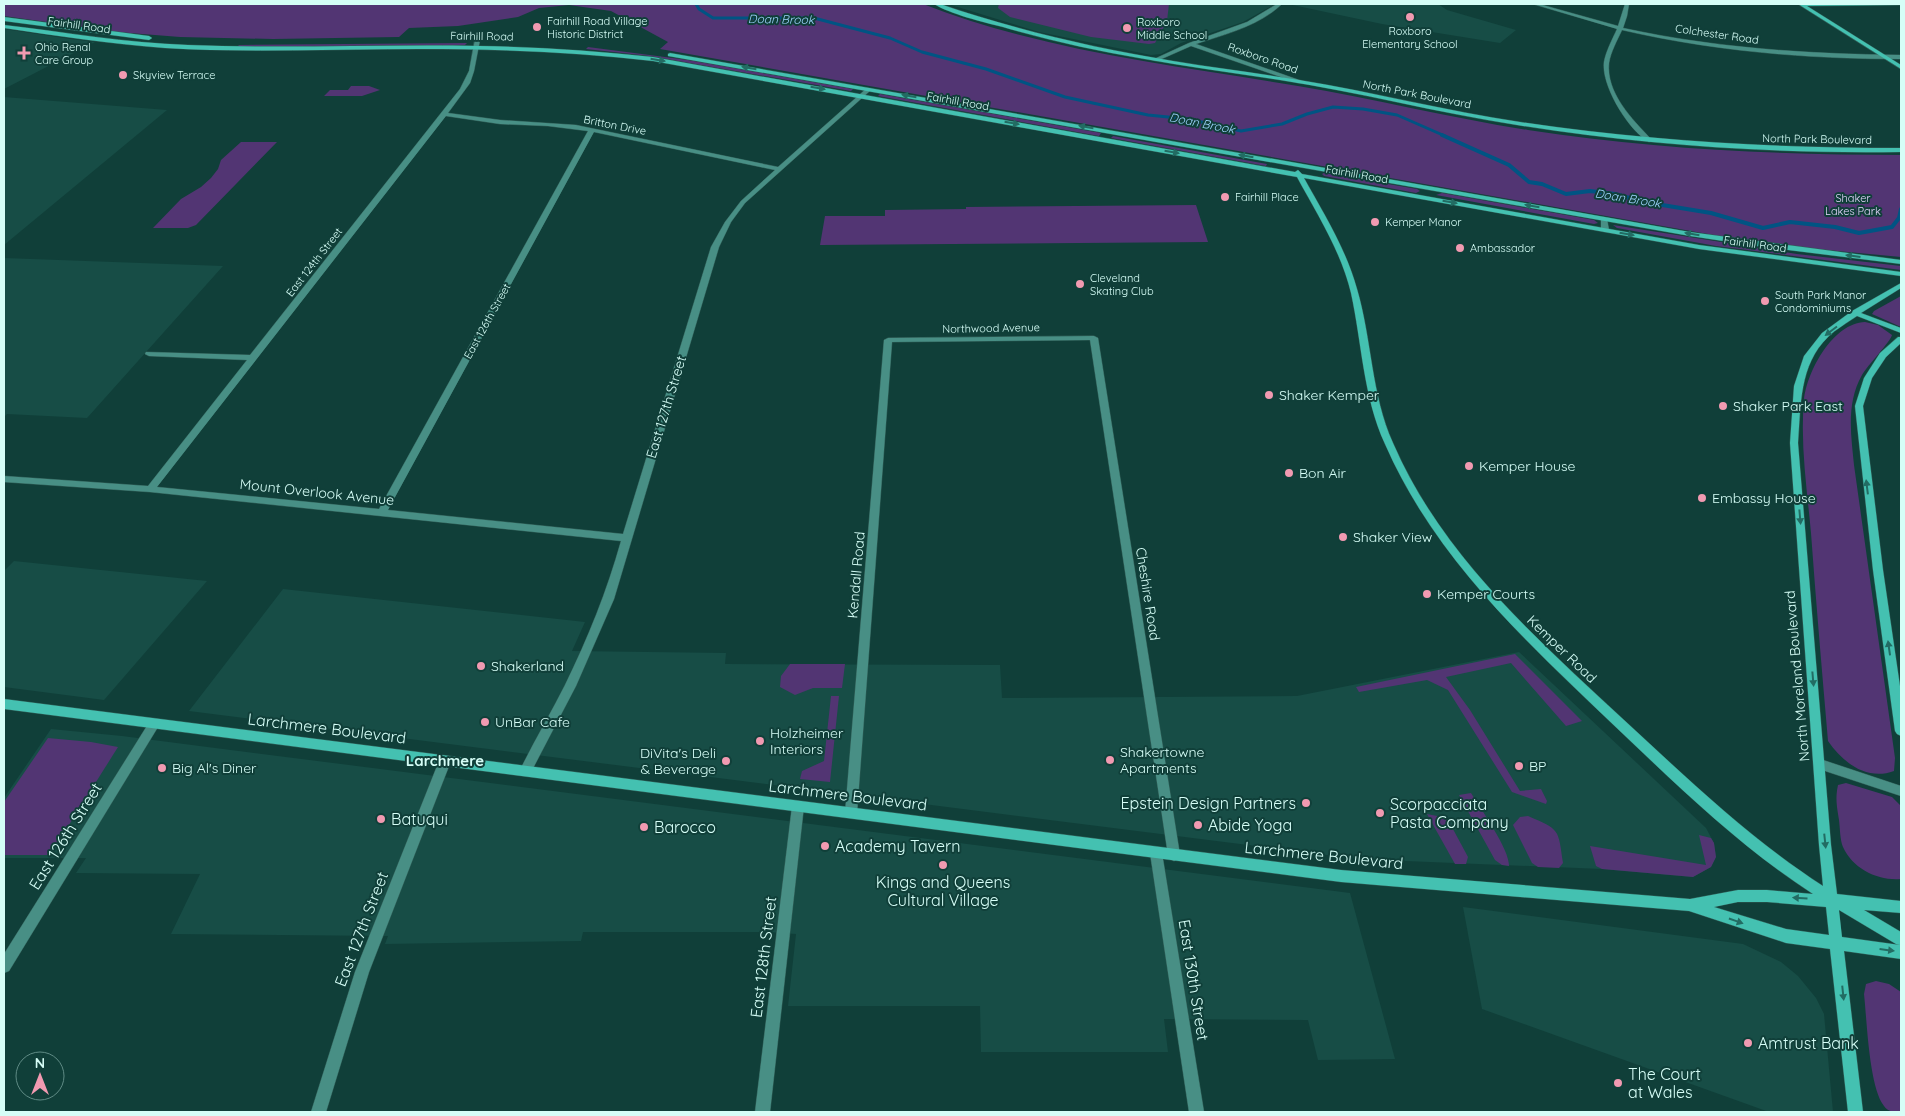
<svg xmlns="http://www.w3.org/2000/svg" width="1905" height="1116" font-family="Quicksand,sans-serif">
<style>
.built{fill:#174d46}
.green{fill:#523573}
.lines{fill:none;stroke-linecap:round;stroke-linejoin:round}
.stream-far1{stroke:#005483;stroke-width:3}
.stream{stroke:#005483;stroke-width:4}
.street-casing{stroke:#305e57;stroke-width:1}
.secondary-casing{stroke:#305e57;stroke-width:1}
.street{fill:#488f85;fill-rule:evenodd}
.secondary{fill:#44c1b1;fill-rule:evenodd}
.oneway{fill:#226c63}
.poi-dot{fill:#f19ab1;stroke:#103f39;stroke-width:2}
.labels{text-anchor:middle;dominant-baseline:central;stroke-width:4;stroke-linejoin:round;paint-order:stroke}
.far-poi-label{font-size:11px;fill:#d6fef7;stroke:#103f39;text-anchor:start}
.far-street-label{font-size:11px;fill:#d6fef7;stroke:#103f39}
.far-park-label{font-size:11px;fill:#e3d5fb;stroke:#103f39}
.far-water-label{font-size:12px;font-style:italic;fill:#9fd4fe;stroke:#103f39}
.poi-label{font-size:14px;fill:#d6fef7;stroke:#103f39;text-anchor:start}
.street-label{font-size:14px;fill:#d6fef7;stroke:#103f39}
.neighbourhood-label{font-size:15px;font-weight:bold;fill:#d6fef7;stroke:#103f39}
.near-street-label{font-size:16px;fill:#d6fef7;stroke:#103f39}
.near-poi-label{font-size:16px;fill:#d6fef7;stroke:#103f39;text-anchor:start}
</style>
<rect width="100%" height="100%" fill="#103f39"/>
<g class="built">
<path d="M948,4h327l-32,18 -62,21 -20,11 -10,1 -112,-23z"/>
<path d="M1288,4h150l9,6 69,20 -16,13 -118,-19z"/>
<path d="M4,29l67,10 24,3 -91,47z"/>
<path d="M4,97l163,13 -163,135z"/>
<path d="M4,258l219,8 -136,152 -80,-4 -3,3z"/>
<path d="M14,561l193,20 -103,119 -100,-13v-116z"/>
<path d="M283,589l302,33 -13,29 154,2 -1,11 275,1 2,33 295,-2 222,-44 187,176 8,15 2,14 -5,10 -18,10 -91,-8 -244,-10 -1169,-148z"/>
<path d="M51,729l71,7 1228,157 45,166 -77,1 -10,-40 -144,-1 4,33h-187l-1,-46h-192l8,-72 -28,-2h-185l-2,9 -196,3 3,-8 -217,-2 29,-60 -124,-1 10,-15h-82v-60z"/>
<path d="M1463,907l280,37 38,18 17,14 18,22 8,16 9,98h-64l-287,-103z"/>
</g>
<g class="green">
<path d="M4,4h919c120,47 249,61 375,82 77,13 153,32 230,44 123,19 249,25 373,25v102l-85,-8 -97,-13 -1059,-187 8,-7 -57,-31 -42,-6 -30,3 -21,9 -60,9 -49,2 -10,9 -126,2 -93,-2 -63,-5 -113,-16z"/>
<path d="M999,4h170l-2,17 -12,22 -6,1 -58,-7 -81,-20 -12,-9z"/>
<path d="M467,43l-2,2 -228,2 2,-2z"/>
<path d="M588,47l100,13 165,29 -2,2 -202,-35 -63,-7z"/>
<path d="M351,86h18l11,4 -18,6h-38l6,-6h18z"/>
<path d="M880,94l221,39 -2,3 -221,-40z"/>
<path d="M1113,136l154,28 -1,2 -155,-28z"/>
<path d="M241,142h36l-81,83 -8,3h-35l28,-29 20,-12 10,-9 7,-9 3,-9z"/>
<path d="M1324,173l93,16 3,2 -4,2 -92,-17 -2,-2z"/>
<path d="M1442,193l152,27 4,3 -4,1 -158,-29z"/>
<path d="M1196,205l12,37 -388,3 5,-29h60v-6l81,-1v-2z"/>
<path d="M1613,225l184,29 104,12v4l-185,-24 -99,-18z"/>
<path d="M1901,296v31l-29,-13 2,-3z"/>
<path d="M1865,322l13,3 14,10c-1,6 -25,31 -30,40 -16,28 -11,60 -8,90l41,293 -1,13c-27,10 -51,-8 -66,-30 -6,-69 -12,-139 -17,-208 -4,-44 -11,-89 -7,-133 3,-29 29,-77 61,-78z"/>
<path d="M1515,654l67,67 -16,5 -55,-63 -65,14 24,33 50,81 21,-2 6,12 -1,3 -34,-12 -64,-102 -21,-10 -68,12 -3,-5z"/>
<path d="M790,664h55l-3,24h-29l-18,7 -15,-8 1,-11z"/>
<path d="M831,696h8l-9,86 -30,-3 2,-8 22,-10z"/>
<path d="M48,738l43,4 27,5 -68,108h-46v-53z"/>
<path d="M1846,783l46,14 9,9v73c-23,2 -48,-10 -58,-32 -3,-7 -3,-19 -4,-27 -2,-13 -4,-22 -1,-35z"/>
<path d="M1471,793c9,15 39,57 38,73l-7,-1 -7,-5 -36,-65z"/>
<path d="M1427,814l20,4 21,39 -2,7h-11z"/>
<path d="M1528,816c32,14 30,12 35,47l-4,5 -21,-1 -6,-4 -19,-38 7,-8z"/>
<path d="M1699,835l12,3 3,5 2,14 -5,10 -18,10 -91,-8 -6,-3 -6,-20 116,19z"/>
<path d="M1876,981l13,3 12,8v120c-7,0 -13,0 -17,-6 -15,-19 -17,-85 -20,-112l2,-10z"/>
</g>
<g class="lines">
<path class="stream-far1" d="M696,4l3,5 14,9h101l76,20 32,14 64,17 79,28 83,18 40,4 53,12 41,-7 25,-10 26,-7 30,2 34,6 48,21"/>
<path class="stream" d="M1442,135l67,30 20,17 13,2 24,10 24,-3 25,3 29,8 67,11 52,15 27,-6 45,5 24,6 33,-6 7,-9 2,-9"/>
<g class="street-casing">
<g id="street">
<path d="M1277,4h5c-23,22 -56,30 -86,40l106,37v2h-4l-107,-37 -34,15 -5,-1 37,-17 58,-21z"/>
<path d="M1533,4h6l79,22 7,-22h4l-2,12 -4,12c92,20 184,26 278,27v4c-94,0 -188,-8 -279,-29 -5,11 -11,21 -13,33 -3,30 23,56 42,76v2l-2,1c-20,-11 -48,-56 -45,-80 2,-11 8,-22 13,-33z"/>
<path d="M475,39l5,1 -6,31 -4,12 -22,30 52,7 76,5 202,42 89,-79 5,1 -127,114 -14,19 -12,25 -105,352 -38,87 -46,88 -4,1 -4,-1 -2,-4c14,-29 31,-57 45,-85 23,-47 42,-94 56,-144l-471,-49 -146,-10v-6l144,10 99,-126 -98,-4 -4,-2 1,-2 104,3 210,-266 9,-18zM446,116l54,8 48,2 40,5 -209,378 -222,-22zM594,132l181,38 -34,31 -16,21 -14,25 -88,287 -235,-24z"/>
<path d="M1604,217l3,2 2,11 -4,2 -4,-2v-11z"/>
<path d="M1094,336l4,2 82,517 -2,4 -4,2 -4,-2 -2,-4 -78,-515 -198,2 -35,471 -2,4 -4,1 -4,-1 -2,-4 39,-473 4,-2z"/>
<path d="M154,719l4,2 2,3 -2,3 -149,244 -5,2v-19l146,-233z"/>
<path d="M445,756l4,1 2,4 -82,211 -43,140h-15l44,-140 84,-211 2,-4z"/>
<path d="M1820,759l81,27v10l-85,-28 -2,-4 2,-4z"/>
<path d="M798,801l4,1 2,4 -34,306h-15l37,-306 2,-4z"/>
<path d="M1156,847l4,2 2,4 42,259h-15l-39,-259 2,-4z"/>
</g>
</g>
<g class="secondary-casing">
<g id="secondary">
<path d="M934,4h6c76,26 154,44 233,57 42,7 84,12 126,19 74,12 147,31 221,42 127,19 253,26 381,26v4c-128,2 -257,-7 -384,-27 -79,-12 -158,-33 -237,-45 -93,-14 -186,-26 -277,-53 -20,-5 -53,-13 -69,-23z"/>
<path d="M1798,4h103v1l-94,1 94,59v4z"/>
<path d="M4,17l145,19 3,2 -3,2 -145,-19z"/>
<path d="M4,25c61,7 122,18 184,20 97,4 194,-1 291,1 59,1 116,5 174,11l642,115 3,-2 4,4 397,71 202,27v4l-202,-27 -395,-71c20,36 42,71 53,111 15,51 14,105 36,154 49,113 143,195 231,277 64,59 126,119 199,166l-4,-41 -29,-402 4,-57 10,-30 18,-23 30,-22 49,-28v5l-40,25 40,15v5l-44,-17c-10,7 -21,13 -29,21 -29,28 -27,69 -30,106l33,402 6,49 64,7v12l-37,-3 37,22v27l-57,-8 19,161h-15l-18,-163 -44,-6 -97,-32 -348,-29 -1337,-173v-10l1337,171 349,29 48,-9h29l46,4c-71,-46 -131,-104 -192,-162 -90,-86 -185,-171 -236,-288 -22,-48 -23,-101 -34,-151 -10,-42 -34,-79 -54,-116l-644,-116c-78,-9 -156,-12 -234,-12 -84,0 -169,4 -254,-1 -54,-4 -107,-12 -161,-20zM1738,902h29l59,5 3,28 -43,-6 -72,-22zM1839,910l57,34 4,1 -58,-8z"/>
<path d="M670,53l1020,179 211,28v4l-145,-18 -66,-10 -1022,-180v-2z"/>
<path d="M1898,337h3v6l-15,14 -14,21 -9,28 20,164 18,123v43l-4,-2 -2,-3 -22,-161 -18,-164 9,-28 16,-25z"/>
</g>
</g>
<use href="#street" class="street"/>
<use href="#secondary" class="secondary"/>
</g>
<defs><path id="oneway-solid" d="M-6-.8H1V-3.2L6.5 0L1 3.2V.8H-6Z" transform="scale(1.25)"/></defs>
<g class="oneway">
<use href="#oneway-solid" transform="translate(658 60) rotate(9)"/>
<use href="#oneway-solid" transform="translate(749 68) rotate(-170)"/>
<use href="#oneway-solid" transform="translate(818 88) rotate(10)"/>
<use href="#oneway-solid" transform="translate(909 96) rotate(-170)"/>
<use href="#oneway-solid" transform="translate(1012 123) rotate(10)"/>
<use href="#oneway-solid" transform="translate(1086 127) rotate(-170)"/>
<use href="#oneway-solid" transform="translate(1172 152) rotate(10)"/>
<use href="#oneway-solid" transform="translate(1246 156) rotate(-170)"/>
<use href="#oneway-solid" transform="translate(1450 202) rotate(10)"/>
<use href="#oneway-solid" transform="translate(1532 206) rotate(-170)"/>
<use href="#oneway-solid" transform="translate(1627 234) rotate(10)"/>
<use href="#oneway-solid" transform="translate(1692 234) rotate(-171)"/>
<use href="#oneway-solid" transform="translate(1853 256) rotate(-173)"/>
<use href="#oneway-solid" transform="translate(1831 331) rotate(143)"/>
<use href="#oneway-solid" transform="translate(1867 487) rotate(-97)"/>
<use href="#oneway-solid" transform="translate(1800 517) rotate(85)"/>
<use href="#oneway-solid" transform="translate(1889 648) rotate(-98)"/>
<use href="#oneway-solid" transform="translate(1813 679) rotate(85)"/>
<use href="#oneway-solid" transform="translate(1825 841) rotate(84)"/>
<use href="#oneway-solid" transform="translate(1800 898) rotate(-177)"/>
<use href="#oneway-solid" transform="translate(1736 921) rotate(19)"/>
<use href="#oneway-solid" transform="translate(1887 950) rotate(7)"/>
<use href="#oneway-solid" transform="translate(1843 993) rotate(84)"/>
</g>
<g class="poi-dot">
<circle cx="1410" cy="17" r="5"/>
<circle cx="537" cy="27" r="5"/>
<circle cx="1127" cy="28" r="5"/>
<path d="M21.5 45.5h5v5h5v5h-5v5h-5v-5h-5v-5h5z"/>
<circle cx="123" cy="75" r="5"/>
<circle cx="1225" cy="197" r="5"/>
<circle cx="1375" cy="222" r="5"/>
<circle cx="1460" cy="248" r="5"/>
<circle cx="1080" cy="284" r="5"/>
<circle cx="1765" cy="301" r="5"/>
<circle cx="1269" cy="395" r="5"/>
<circle cx="1723" cy="406" r="5"/>
<circle cx="1469" cy="466" r="5"/>
<circle cx="1289" cy="473" r="5"/>
<circle cx="1702" cy="498" r="5"/>
<circle cx="1343" cy="537" r="5"/>
<circle cx="1427" cy="594" r="5"/>
<circle cx="481" cy="666" r="5"/>
<circle cx="485" cy="722" r="5"/>
<circle cx="760" cy="741" r="5"/>
<circle cx="1110" cy="760" r="5"/>
<circle cx="726" cy="761" r="5"/>
<circle cx="1519" cy="766" r="5"/>
<circle cx="162" cy="768" r="5"/>
<circle cx="1306" cy="803" r="5"/>
<circle cx="1380" cy="813" r="5"/>
<circle cx="381" cy="819" r="5"/>
<circle cx="1198" cy="825" r="5"/>
<circle cx="644" cy="827" r="5"/>
<circle cx="825" cy="846" r="5"/>
<circle cx="943" cy="865" r="5"/>
<circle cx="1748" cy="1043" r="5"/>
<circle cx="1618" cy="1083" r="5"/>
</g>
<g class="labels">
<g class="far-poi-label">
<text x="547" y="21">Fairhill Road Village<tspan x="547" dy="13">Historic District</tspan></text>
<text x="1137" y="22">Roxboro<tspan x="1137" dy="13">Middle School</tspan></text>
<text x="1410" y="31" text-anchor="middle">Roxboro<tspan x="1410" dy="13">Elementary School</tspan></text>
<text x="35" y="47">Ohio Renal<tspan x="35" dy="13">Care Group</tspan></text>
<text x="133" y="75">Skyview Terrace</text>
<text x="1235" y="197">Fairhill Place</text>
<text x="1385" y="222">Kemper Manor</text>
<text x="1470" y="248">Ambassador</text>
<text x="1090" y="278">Cleveland<tspan x="1090" dy="13">Skating Club</tspan></text>
<text x="1775" y="295">South Park Manor<tspan x="1775" dy="13">Condominiums</tspan></text>
</g>
<g class="far-street-label">
<text transform="translate(79 25) rotate(8)">Fairhill Road</text>
<text transform="translate(1717 34) rotate(8)">Colchester Road</text>
<text transform="translate(482 36) rotate(1)">Fairhill Road</text>
<text transform="translate(1263 58) rotate(19)">Roxboro Road</text>
<text transform="translate(1417 94) rotate(11)">North Park Boulevard</text>
<text transform="translate(958 101) rotate(10)">Fairhill Road</text>
<text transform="translate(615 125) rotate(11)">Britton Drive</text>
<text transform="translate(1817 139) rotate(1)">North Park Boulevard</text>
<text transform="translate(1357 174) rotate(10)">Fairhill Road</text>
<text transform="translate(1755 244) rotate(8)">Fairhill Road</text>
<text transform="translate(314 262) rotate(-52)">East 124th Street</text>
<text transform="translate(487 321) rotate(-61)">East 126th Street</text>
<text transform="translate(991 328) rotate(-1)">Northwood Avenue</text>
</g>
<g class="far-park-label">
<text x="1853" y="198">Shaker<tspan x="1853" dy="13">Lakes Park</tspan></text>
</g>
<g class="far-water-label">
<text transform="translate(781 19) rotate(1)">Doan Brook</text>
<text transform="translate(1202 123) rotate(11)">Doan Brook</text>
<text transform="translate(1628 198) rotate(9)">Doan Brook</text>
</g>
<g class="poi-label">
<text x="1279" y="395">Shaker Kemper</text>
<text x="1733" y="406">Shaker Park East</text>
<text x="1479" y="466">Kemper House</text>
<text x="1299" y="473">Bon Air</text>
<text x="1712" y="498">Embassy House</text>
<text x="1353" y="537">Shaker View</text>
<text x="1437" y="594">Kemper Courts</text>
<text x="491" y="666">Shakerland</text>
<text x="495" y="722">UnBar Cafe</text>
<text x="770" y="733">Holzheimer<tspan x="770" dy="16">Interiors</tspan></text>
<text x="1120" y="752">Shakertowne<tspan x="1120" dy="16">Apartments</tspan></text>
<text x="716" y="753" text-anchor="end">DiVita's Deli<tspan x="716" dy="16">&amp; Beverage</tspan></text>
<text x="1529" y="766">BP</text>
<text x="172" y="768">Big Al's Diner</text>
</g>
<g class="street-label">
<text transform="translate(666 407) rotate(-73)">East 127th Street</text>
<text transform="translate(317 492) rotate(6)">Mount Overlook Avenue</text>
<text transform="translate(856 575) rotate(-85)">Kendall Road</text>
<text transform="translate(1148 594) rotate(81)">Cheshire Road</text>
<text transform="translate(1562 649) rotate(44)">Kemper Road</text>
<text transform="translate(1797 676) rotate(-95)">North Moreland Boulevard</text>
</g>
<g class="neighbourhood-label">
<text x="445" y="760">Larchmere</text>
</g>
<g class="near-street-label">
<text transform="translate(327 728) rotate(7)">Larchmere Boulevard</text>
<text transform="translate(848 795) rotate(7)">Larchmere Boulevard</text>
<text transform="translate(65 836) rotate(-58)">East 126th Street</text>
<text transform="translate(1324 855) rotate(6)">Larchmere Boulevard</text>
<text transform="translate(361 929) rotate(-69)">East 127th Street</text>
<text transform="translate(763 957) rotate(-83)">East 128th Street</text>
<text transform="translate(1194 980) rotate(81)">East 130th Street</text>
</g>
<g class="near-poi-label">
<text x="1296" y="803" text-anchor="end">Epstein Design Partners</text>
<text x="1390" y="804">Scorpacciata<tspan x="1390" dy="18">Pasta Company</tspan></text>
<text x="391" y="819">Batuqui</text>
<text x="1208" y="825">Abide Yoga</text>
<text x="654" y="827">Barocco</text>
<text x="835" y="846">Academy Tavern</text>
<text x="943" y="882" text-anchor="middle">Kings and Queens<tspan x="943" dy="18">Cultural Village</tspan></text>
<text x="1758" y="1043">Amtrust Bank</text>
<text x="1628" y="1074">The Court<tspan x="1628" dy="18">at Wales</tspan></text>
</g>
</g>
<rect width="1905" height="1116" fill="none" stroke="#d6fef7" stroke-width="10"/>
<g transform="translate(40 1076)"><circle r="24" fill="#103f39" stroke="#5f8b85"/>
<path d="M0-4L9 19L0 12L-9 19Z" fill="#f19ab1"/>
<text y="-8" font-size="14" font-weight="bold" text-anchor="middle" fill="#d6fef7">N</text>
</g>
</svg>
